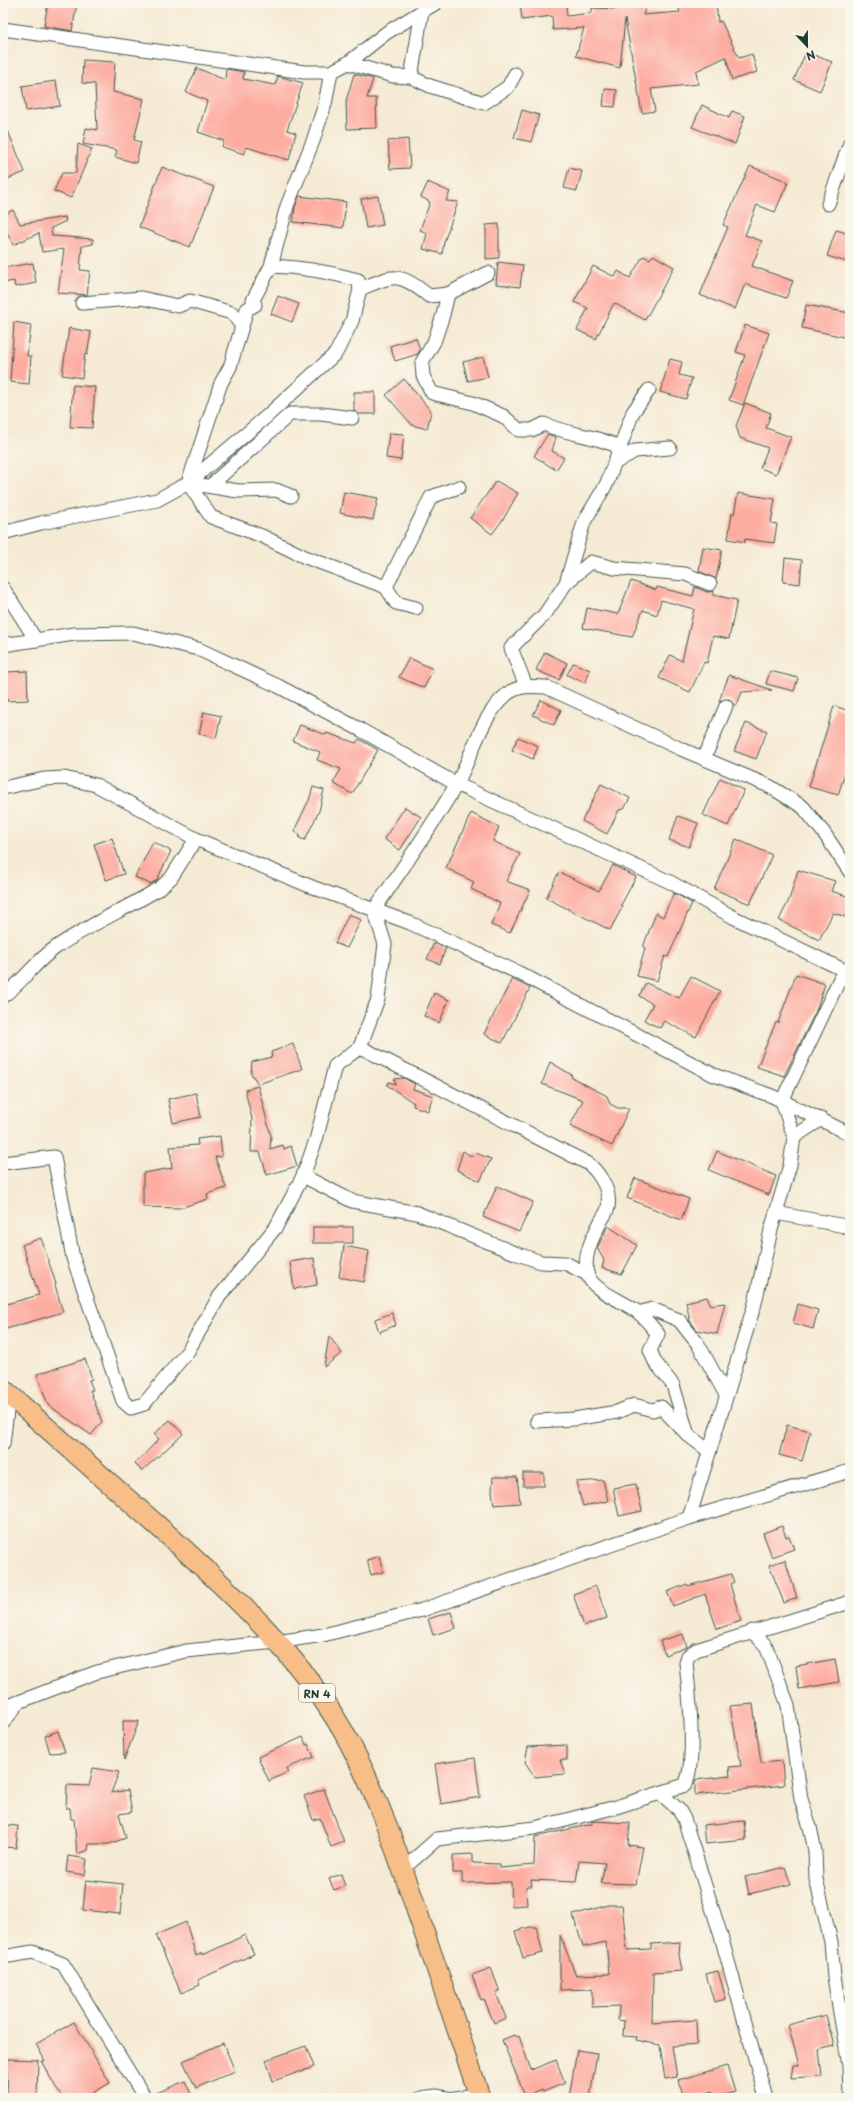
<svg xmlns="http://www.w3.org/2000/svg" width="853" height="2101" font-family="'Playpen Sans',sans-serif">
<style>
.building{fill:#fdaca0}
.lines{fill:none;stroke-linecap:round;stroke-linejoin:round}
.street-casing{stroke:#3f574c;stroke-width:15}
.primary-casing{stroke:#3f574c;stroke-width:22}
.street{stroke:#fff;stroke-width:13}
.primary{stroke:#f7be88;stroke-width:20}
.labels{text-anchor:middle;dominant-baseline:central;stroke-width:3;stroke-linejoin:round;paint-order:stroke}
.shield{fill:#fbf7ec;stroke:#61756b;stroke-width:1}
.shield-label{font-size:11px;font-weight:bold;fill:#1f3d34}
</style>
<rect width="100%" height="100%" fill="#fbf7ec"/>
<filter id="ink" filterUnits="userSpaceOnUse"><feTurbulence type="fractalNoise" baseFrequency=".025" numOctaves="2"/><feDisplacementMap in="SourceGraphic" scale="8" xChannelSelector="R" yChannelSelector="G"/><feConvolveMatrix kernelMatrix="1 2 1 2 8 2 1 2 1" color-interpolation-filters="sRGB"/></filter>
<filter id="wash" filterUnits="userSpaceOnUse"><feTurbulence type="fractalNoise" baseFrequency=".012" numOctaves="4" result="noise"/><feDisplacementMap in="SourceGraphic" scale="16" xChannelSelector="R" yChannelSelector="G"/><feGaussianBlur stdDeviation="0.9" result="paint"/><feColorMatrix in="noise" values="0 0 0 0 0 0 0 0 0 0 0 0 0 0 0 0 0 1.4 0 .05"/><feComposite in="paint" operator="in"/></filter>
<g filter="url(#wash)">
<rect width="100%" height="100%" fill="#f5ead4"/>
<g id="blocks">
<g class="building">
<path d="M48,3h29l-5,28 -28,-5z"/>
<path d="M520,3h46l1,13 25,-3v-5l25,1 1,-6h29l-4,12 37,-3 -3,-9h39l2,19 3,-1 18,37 13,-4 5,18 -25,8 -6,-23 -30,14 2,13 -47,5 4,22 -13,2 -17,-94 -5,49 -44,-12 8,-28 -31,2 -1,-14 -30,4z"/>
<path d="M806,52l26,10 -12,29 -26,-11z"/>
<path d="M83,60l32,2 -2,30 31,7 -10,41 7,2 -5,21 -21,-6 2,-7 -34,-6 3,-16 11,2 -2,-46 -13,-1z"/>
<path d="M197,68l28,12 1,-11 18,3 -1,7 32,6 3,-9 25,7 -16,47 9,3 -7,27 -43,-13 -2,7 -22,-7 2,-6 -26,-9 9,-31 -21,-9z"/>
<path d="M354,74l19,5 -6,19h9l1,30 -30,1 -1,-28z"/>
<path d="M56,81l4,25 -34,5 -4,-25z"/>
<path d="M605,89l12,1 -2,17 -12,-1z"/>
<path d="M702,105l27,13 3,-7 13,5 -10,28 -43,-17z"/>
<path d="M522,110l17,5 -8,27 -17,-4z"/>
<path d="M3,119l22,53 -22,9z"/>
<path d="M408,139l2,29 -20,1 -2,-28z"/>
<path d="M78,144l14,5 -21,49 -17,-7 8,-18h14z"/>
<path d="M750,166l38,16 -13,30 -18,-7 -12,30 17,6 -10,25 41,15 -7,17 -41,-14 -10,25 -35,-14 28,-68 -5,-2z"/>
<path d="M162,167l52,20 -24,60 -51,-20z"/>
<path d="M569,168l13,3 -5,20 -13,-3z"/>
<path d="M428,182l22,10 -4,9 12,1 -14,40 -2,12 -19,-5 4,-16 -7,-3 10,-28 -9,-5z"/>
<path d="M299,196l47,6 -3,26 -50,-6 2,-15z"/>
<path d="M378,196l5,29 -17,3 -5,-29z"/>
<path d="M13,210l7,14 45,-7 1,4 -15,7 1,8 41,3v5l-11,2 -2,24 10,1 -3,24 -29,-2 6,-44 -22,3 -3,-19 -26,12 -10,-21v-9z"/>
<path d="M499,224v34l-13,1v-34z"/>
<path d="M836,230l14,4v29l-23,-7z"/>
<path d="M653,255l21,12 -29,53 -31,-17 -18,36 -19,-9 11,-22 -14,-6 19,-36 22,11 3,-6 12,7 13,-22 7,3z"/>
<path d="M498,262l25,3 -3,22 -24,-3z"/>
<path d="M33,263l3,20 -21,4 -1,-6 -11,2v-15z"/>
<path d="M278,296l21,8 -7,18 -21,-8z"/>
<path d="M806,305l44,8 -1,25 -47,-10z"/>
<path d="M14,322l17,3 -4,31h4l-2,28 -19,-2z"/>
<path d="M745,325l24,8 -26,72 -14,-5 16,-45 -9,-3z"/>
<path d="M69,328l22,4 -4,23 -2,-1 -3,24 -20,-3z"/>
<path d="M416,338l4,12 -2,4 -23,7 -5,-15z"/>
<path d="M483,357l5,20 -20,4 -5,-19z"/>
<path d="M670,359l12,3 -3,13 13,3 -6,21 -26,-7z"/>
<path d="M404,379l27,32 -4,18 -15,-4 -26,-30z"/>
<path d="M73,385l22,2 -3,41 -22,-1z"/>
<path d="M354,392h21v22h-16l-5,-3z"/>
<path d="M745,403l26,10 -5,15 25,9 -15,37 -16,-6 8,-20 -28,-10 -4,-12z"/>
<path d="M389,433l15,1 -3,26 -15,-2z"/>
<path d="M548,434l8,3 -4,14 12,7 -8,12 -22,-14z"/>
<path d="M496,481l22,12 -14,25 -12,16 -22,-16z"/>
<path d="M344,492l34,6 -5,22 -33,-7z"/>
<path d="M738,493l37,6 -4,24 6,1 -3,19 -29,-4v3l-17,-3 4,-26 2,1z"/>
<path d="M703,547l19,3 -6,29 -17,-8z"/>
<path d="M785,558l17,2 -2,24 -17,-2z"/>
<path d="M631,581l25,9 1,-3 36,9 2,-9 12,5 7,-1 -1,4 24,5 -8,39 -16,-3 -6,27 -3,-1 -14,30 -31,-14 11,-23 12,6 12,-52 -33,-9 -4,15 -14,-5 -11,27 -49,-9 4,-20 31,6z"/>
<path d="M545,652l22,11 -8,17 -23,-10z"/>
<path d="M409,658l24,11 -9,19 -25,-11z"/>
<path d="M573,663l17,7 -5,13 -18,-8z"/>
<path d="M27,671l1,29 -21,1 -1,-29z"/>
<path d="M770,671l28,7 -4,13 -28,-7z"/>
<path d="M729,675l43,15 -30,2 -6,15 -7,-8 -10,2z"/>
<path d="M541,700l20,10 -7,15 -21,-10z"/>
<path d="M834,706l16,5v47l-12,37 -29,-8z"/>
<path d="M204,712l17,4 -5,22 -17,-4z"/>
<path d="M746,723l21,8 -11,28 -22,-8z"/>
<path d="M300,725l26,10 1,-2 29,10 3,-4 19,11 -26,44 -19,-11 8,-14 -24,-9 3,-8 -27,-11z"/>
<path d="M518,737l20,9 -5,13 -21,-9z"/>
<path d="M720,778l24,12 -16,36 -25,-11z"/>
<path d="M601,784l29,14 -6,11 -5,1 -12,24 -25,-13z"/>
<path d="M313,787l11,3 -5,21 -14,29 -6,-2 1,-4 -6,-3 15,-31z"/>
<path d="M405,807l16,10 -21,33 -16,-11z"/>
<path d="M471,813l28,14 -6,14 27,13 -14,27 24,9 -20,43 -19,-8 9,-22 -29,-14 3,-7 -28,-14z"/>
<path d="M678,816l20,7 -9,24 -20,-7z"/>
<path d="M112,838l12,36 -18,6 -12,-36z"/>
<path d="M736,839l36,16 -22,49 -36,-15z"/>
<path d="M153,842l18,9 -14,29 -7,4 -15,-7z"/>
<path d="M613,865l23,12 -15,28 2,1 -13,24 -64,-32 13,-26 40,19z"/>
<path d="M798,870l37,11 -4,10 19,6v21l-17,-5 -14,27 -40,-20 10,-20z"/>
<path d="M674,893l18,10 -24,54 -3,-1 -8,25 -20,-5 8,-28 -2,-1 13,-34 7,4z"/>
<path d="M349,914l12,6 -14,28 -12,-5z"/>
<path d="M434,943l12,5 -6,16 -13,-5z"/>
<path d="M796,974l29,10 -9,27 -32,65 -27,-9 19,-45 2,1z"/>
<path d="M691,976l29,15 -24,46 -32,-16 -4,7 -16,-8 9,-16 -14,-8 7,-13 33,15z"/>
<path d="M512,979l18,9 -28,55 -18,-9z"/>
<path d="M434,993l15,7 -10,23 -15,-7z"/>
<path d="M293,1044l9,25 -44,15 -7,-11 1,-11 20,-5 -1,-5z"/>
<path d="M550,1062l22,13 -1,2 36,19 3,8 8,4h11l-17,38 -42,-20 13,-26 -41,-16z"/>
<path d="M404,1078l11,6 -2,5 20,7 -5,15 -15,-5 1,-3 -27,-18 2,-3 7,2 -2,-5z"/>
<path d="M258,1086l13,50 -1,13 13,-4 1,4 7,-3 6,20 -30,9 -7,-23h-9l1,-33 -7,-29z"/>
<path d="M196,1093l5,24 -28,6 -5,-24z"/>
<path d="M220,1136l2,20 -7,1 11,31 -19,6 1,5 -28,9 -37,-1v-34l29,-5 -2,-21 28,-2 -1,-6z"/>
<path d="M463,1151l8,5 5,-3 15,6 -11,22 -23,-11z"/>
<path d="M717,1151l59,25 -7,19 -60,-25z"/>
<path d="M635,1178l54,21 -8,21 -54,-22z"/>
<path d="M497,1186l36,16 -14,30 -36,-15z"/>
<path d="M608,1226l29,19 -15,29 -20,-6 2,-8 -7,-12z"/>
<rect x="313" y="1227" width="40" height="16"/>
<path d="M41,1238l15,46 -1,1 8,27 -57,17 -3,-10v-14l36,-10 -17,-50z"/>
<path d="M344,1246l25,5 -5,31 -25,-5z"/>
<path d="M314,1258l3,27 -23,4 -4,-27z"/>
<path d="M707,1297l4,8 14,-2 -8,31 -20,-4 -7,-9 -4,-19z"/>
<path d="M798,1304l20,6 -5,19 -20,-6z"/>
<path d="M392,1313l4,12 -17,7 -4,-13z"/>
<path d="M329,1336l13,17 -18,14z"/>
<path d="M85,1359l7,20 -3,1 4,10h-3l12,32 -11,13 -43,-30 -11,-31z"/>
<path d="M170,1420l13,14 -41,37 -7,-7 24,-25 -5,-5z"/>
<path d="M787,1425l23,6 -8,30 -23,-6z"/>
<rect x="523" y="1473" width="21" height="13"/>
<path d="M493,1477h24l3,26 -26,2 -2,-14z"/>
<path d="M603,1480l5,21 -25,5 -7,-24z"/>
<path d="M636,1484l6,27 -23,5 -6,-28z"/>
<path d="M782,1526l4,11 3,-1 5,13 -22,8 -9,-24z"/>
<path d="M379,1556l4,16 -12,3 -4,-15z"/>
<path d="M785,1560l12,38 -13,5 -15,-38z"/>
<path d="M731,1574l3,8 -4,2 11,37 -24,8 -12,-35 -32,12 -6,-14 20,-8 1,2z"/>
<path d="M596,1586l11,32 -23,8 -11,-32z"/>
<path d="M451,1612l5,16 -23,7 -5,-16z"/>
<path d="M683,1634l4,13 -22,8 -5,-14z"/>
<path d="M835,1659l4,23 -40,7 -3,-23z"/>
<path d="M753,1704l8,59 21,-2 2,24 -89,10v-15l35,-4 -1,-9 12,-1 -11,-60z"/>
<path d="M123,1721h16l-15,39z"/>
<path d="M58,1731l7,21 -15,1 -5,-17z"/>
<path d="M303,1737l3,8 2,-1 6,13 -27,11 1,4 -19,9 -11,-24z"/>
<path d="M567,1745v15h-7l5,14 -30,3 -10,-15 3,-15z"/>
<path d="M475,1758l5,39 -39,7 -6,-40z"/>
<path d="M93,1768l26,4 -8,21 17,-3 4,22 -13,2 7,24 -17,6h-20l-1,6 -11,4 -3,-35h-3l-1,-11h-4l1,-23 22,1z"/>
<path d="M324,1789l20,53 -13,5 -11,-29 -7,2 -9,-24z"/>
<path d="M592,1821l38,2 -2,22 15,2 -7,37 -35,-1 4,-20 -26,-2 -3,21 -45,-2 1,6h-6l1,19 -15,1 -1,-24 -49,1v-10h-9v-18l20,-1v9l27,1v4l34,-3 1,-28 57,-13z"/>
<path d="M744,1821l2,19 -41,4 -2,-19z"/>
<path d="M3,1825l15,1 -2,22 -13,-1z"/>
<path d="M68,1856l19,3 -2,16 -19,-3z"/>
<path d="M785,1867l6,17 -42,10 -4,-17z"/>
<path d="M341,1874l4,12 -11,4 -5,-11z"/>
<path d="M86,1880l37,4 -3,30 -37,-4z"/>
<path d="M608,1905h14l5,45 24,-1v-5l29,-2 -1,13 3,16 -29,2 -1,50 44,-3 1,24 -25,2 5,31 -12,2 -5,-34 -24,-5 1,-3 -14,-1 1,-15 -6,-1 1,-14 -27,1v-18l-32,1v-55l16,40 33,-1 -3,-32 -23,5 -10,-32z"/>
<path d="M186,1922l10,34 6,-3 1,2 42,-20 9,19 -56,26 2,5 -19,8 -25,-58z"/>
<path d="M530,1927h6l7,26 -20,5 -8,-27z"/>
<path d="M491,1968l9,24 -4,1 10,25 -12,5 -10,-24 -3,1 -9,-25z"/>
<path d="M718,1971l8,28 -12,3 -8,-28z"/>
<path d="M826,2015l8,31 -15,4 3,26 -31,2 2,-13h6l-11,-40z"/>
<path d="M74,2022l36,61 -26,15h-22l-21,-37h4l-9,-17z"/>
<path d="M514,2035l1,2 4,-1 12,34 25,-10 9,23 -22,9 -1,-2 -17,6 -23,-56z"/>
<path d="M223,2043l12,28 -39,17 -13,-27z"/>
<path d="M306,2046l8,21 -41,14 -7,-21z"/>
<path d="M577,2050l20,3 -7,45h-21z"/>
<path d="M8,2059l30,1 -1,38h-30z"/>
<path d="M727,2066l8,26 -21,6 -2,-7 -18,7h-8l-8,-18z"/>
<path d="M185,2081l6,13 -9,4h-29l-1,-3z"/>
</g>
</g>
</g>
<g filter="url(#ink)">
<use href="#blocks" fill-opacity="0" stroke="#3f574c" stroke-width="1"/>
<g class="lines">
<g class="street-casing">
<g id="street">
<path d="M3,29l301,43h27l17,-9 38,-30 50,-30"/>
<path d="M348,63l45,13 18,1 11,-66"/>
<path d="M411,77l19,9 54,17 24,-16 7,-13"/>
<path d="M828,204l22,-61"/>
<path d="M360,289c36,-15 38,-17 69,7l19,-2 -5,21 -9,27 -12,20 1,14 9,17 41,10 30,13 16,14h13l12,-6c24,11 53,11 77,24"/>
<path d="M448,294l40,-21"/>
<path d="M82,303l59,-5 37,8 12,-5 42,12 10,13"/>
<path d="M616,462l19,-11 35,-3"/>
<path d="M188,483l33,-100 9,-16 17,-58 8,-4 -2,-5 18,-34"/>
<path d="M210,486l80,-72h31l31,4"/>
<path d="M291,496l-15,-6 -38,1 -50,-8 23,34 51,19 43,21 81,30 45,-90 28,-10"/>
<path d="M3,533l38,-10 116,-23 31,-17 78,-66 70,-64 16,-32 8,-32 -2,-9c-29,-8 -57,-13 -87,-14l16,-60 26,-65 12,-37 6,-32"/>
<path d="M566,583l18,-61 23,-39 26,-71 16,-22"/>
<path d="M386,587l10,16 20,5"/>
<path d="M3,588l33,52"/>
<path d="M3,645l71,-11 59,-1 65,16 80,37 83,44 95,54 214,98 65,36 115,55"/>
<path d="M526,686l-15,-38 34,-34 21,-31 25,-21 23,6 71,6 25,10"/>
<path d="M704,759l22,-53"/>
<path d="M3,788l41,-9 20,-1 32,7 100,54 116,48 98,36 109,50 195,102 58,21 78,38"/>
<path d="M3,996c19,-13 32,-34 52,-48 33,-23 71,-39 105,-60l11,-10 25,-39"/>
<path d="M360,1047l229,117c11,10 22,27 19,43 0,4 -5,10 -7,14 -8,15 -18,35 -14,52 4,18 38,28 52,40 7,6 13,14 19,21l-8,16 5,12 18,23 15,50"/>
<path d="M794,1137l27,-18"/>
<path d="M3,1163l51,-6 19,101 50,143 8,7 13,-4 44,-53 31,-54 57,-70 27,-51 13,-36 19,-74 25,-19 18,-48 7,-55 -11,-34c28,-41 57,-82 82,-125 16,-28 25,-69 50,-90 11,-10 27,-9 40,-8l135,62 88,37 34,21 21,26 26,39"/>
<path d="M303,1176l49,25 65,12 98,40 26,9 24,1 22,11"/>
<path d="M776,1213l69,13 5,3"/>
<path d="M639,1313l13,-4 27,11 19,24 28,51"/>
<path d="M537,1421l37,-2 43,-7 17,-7 19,5 8,-3 27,28 21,16"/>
<path d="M3,1444l6,-49"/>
<path d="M689,1518l66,-215 16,-73 19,-65 4,-28 -12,-36 62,-131"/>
<path d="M752,1631l14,15 22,59 13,94 9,28 5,24 1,28 15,63 3,35 15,89 1,26"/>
<path d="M3,1708l94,-36 89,-21 91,-9 46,-7 99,-25 267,-92 161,-47"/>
<path d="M3,1723l16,-21"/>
<path d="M660,1793l19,17 5,9 37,117 45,162"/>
<path d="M403,1869l34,-30 98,-11 81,-21 69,-22c12,-22 4,-95 1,-122l2,-7 8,-6 154,-48"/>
<path d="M3,1957l30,-5 30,12 82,134"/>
<path d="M421,2098l15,-2 11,2"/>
<path d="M454,2098l25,-3"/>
</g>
</g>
<g class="primary-casing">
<path id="primary" d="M3,1389c55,49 110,97 165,146 64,58 131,120 175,196 34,60 56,127 78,192 20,58 40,116 59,175"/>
</g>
<use href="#street" class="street"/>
<use href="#primary" class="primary"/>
</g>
</g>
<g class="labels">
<rect class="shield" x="299" y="1684" width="36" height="18" rx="3"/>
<g class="shield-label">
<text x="317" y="1693">RN 4</text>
</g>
</g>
<rect width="853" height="2101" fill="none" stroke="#fbf7ec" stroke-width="16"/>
<g transform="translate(807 46) rotate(158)" stroke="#fbf7ec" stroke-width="3" paint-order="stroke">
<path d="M0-3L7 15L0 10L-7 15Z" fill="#1f3d34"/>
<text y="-6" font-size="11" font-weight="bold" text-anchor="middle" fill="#1f3d34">N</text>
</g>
</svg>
